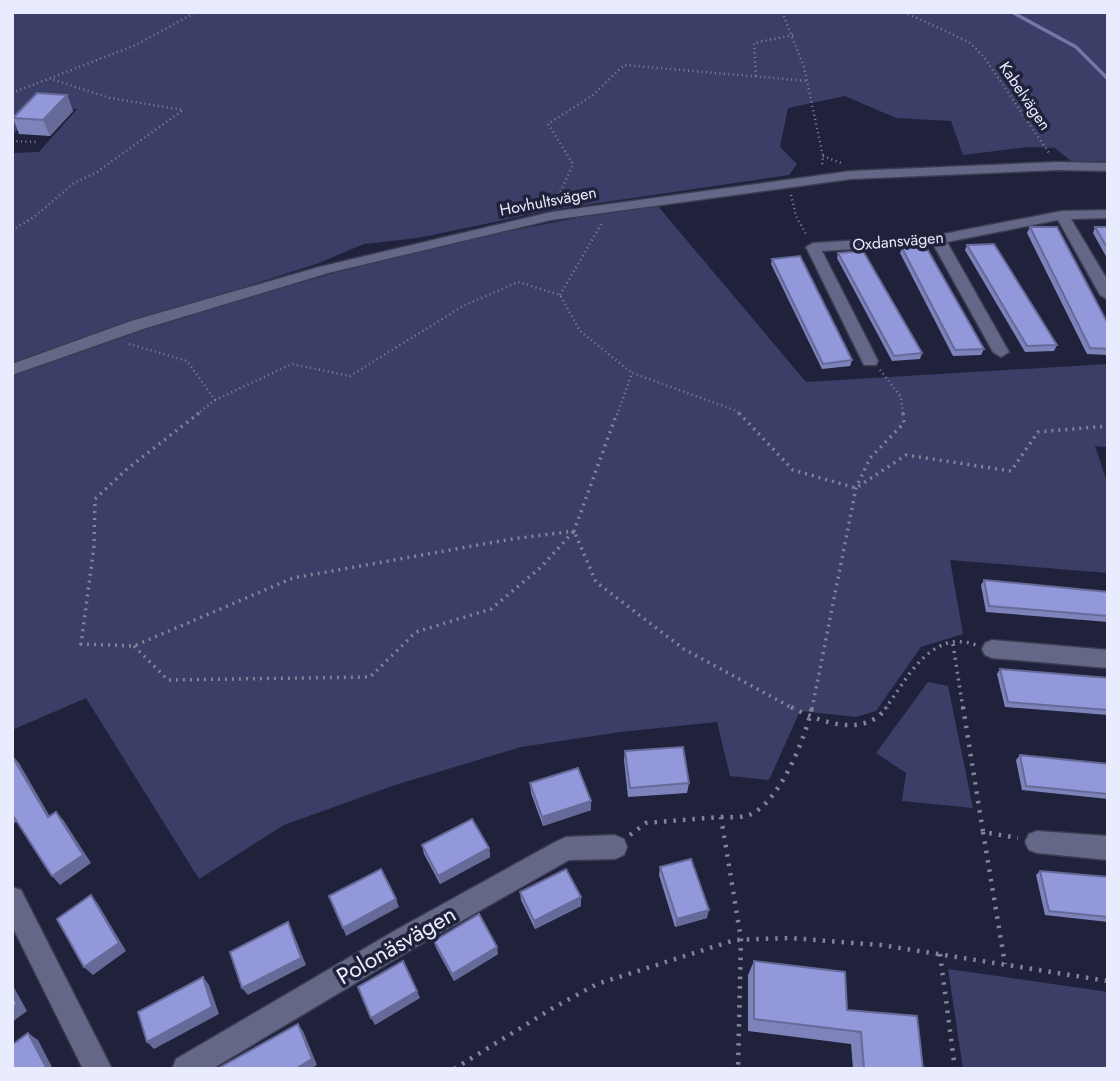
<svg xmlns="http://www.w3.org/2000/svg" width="1120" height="1081" font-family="Jost,sans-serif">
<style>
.green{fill:#3b3e67}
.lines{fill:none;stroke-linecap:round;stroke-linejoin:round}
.stream{stroke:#7578a6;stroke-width:3.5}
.street-casing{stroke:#3b3c52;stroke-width:3}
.path-far2{stroke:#82859a;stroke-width:2.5;stroke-dasharray:1 3.5;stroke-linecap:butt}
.path-far1{stroke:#82859a;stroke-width:3.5;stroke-dasharray:2 5;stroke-linecap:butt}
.path{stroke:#82859a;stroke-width:4.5;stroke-dasharray:2.5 7;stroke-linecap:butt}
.street{fill:#646886;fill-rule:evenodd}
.wall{fill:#7e83bb}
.shaded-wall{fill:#666a99}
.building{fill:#9298da;stroke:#666a99;stroke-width:2}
.labels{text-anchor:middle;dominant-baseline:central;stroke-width:7;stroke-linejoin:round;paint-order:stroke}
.far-street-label{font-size:16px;fill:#e9ecfe;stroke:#20223b}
.near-street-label{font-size:23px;fill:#e9ecfe;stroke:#20223b}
</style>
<rect width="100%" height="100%" fill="#20223b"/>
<g class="green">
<path d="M12,12h1096v150l-37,-1 -16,-13 -26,-1 -66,8 -12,-34 -55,-3 -51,-22 -57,12 -8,39 17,17 -8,11 -238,35 -133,28 -54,6 -45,19 -211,68 -96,35v-213l27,-1 38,-43 -35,-2 -30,28z"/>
<path d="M657,205l149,177 302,-18v83l-13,-1 13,39v88l-158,-13 13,74 -42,13 -45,64 -20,6 -56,-6 -31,69 -39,-4 -13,-54 -97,10 -99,15 -126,38 -111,40 -85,54 -113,-181 -74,32v-355c210,-74 425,-138 645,-170z"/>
<path d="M928,682l20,4 25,122 -71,-7 4,-28 -30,-20z"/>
<path d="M948,969l160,23v77h-145z"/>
</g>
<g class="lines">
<path class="stream" d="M1012,12l64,35 32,32"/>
<g class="street-casing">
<g id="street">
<path d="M1058,162l50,1v8l-50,-1 -207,9 -300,41 -223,53 -185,56 -131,46v-11l119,-43 188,-54 232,-55 300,-41z"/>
<path d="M1108,210v8l-37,1 37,62v19l-8,-5 -42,-75 -111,22 62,110 -8,5 -8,-5 -60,-108 -111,7 56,110 -2,4h-12l-58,-118 7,-4 125,-8 124,-24z"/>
<path d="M992,640l116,10v18l-116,-10 -7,-3 -3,-6 3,-6z"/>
<path d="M1037,831l71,5v24l-71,-7 -8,-3 -4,-8 4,-8z"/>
<path d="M615,835l9,4 3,8 -3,8 -9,4 -46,1 -155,88 -202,121h-40l4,-10 220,-129 161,-89 9,-4z"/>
<path d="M12,887l9,3 91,179h-29l-71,-143z"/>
</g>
</g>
<g class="path-far2">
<path d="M782,12l22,55 19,89 -1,10"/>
<path d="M904,12l65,30 15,15 65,96"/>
<path d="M756,76l-2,-33 39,-8"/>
<path d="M12,93l124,-48 60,-33"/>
<path d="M12,141l24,1"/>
<path d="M823,156l18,7"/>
<path d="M791,195l5,21 11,20"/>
<path d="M555,204l18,-40 -25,-40 45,-29 31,-30 184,16"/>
<path d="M12,230l22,-13 40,-34 23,-11 86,-62 -73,-12 -59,-19"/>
<path d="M560,295l43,-74"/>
<path d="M129,344l58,17 28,39 -19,15"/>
<path d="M880,370l21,27 2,18"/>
<path d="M215,400l77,-36 58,12 113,-70 55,-24 42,13 20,36 52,42"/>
<path d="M617,415l15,-42 105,38 3,4"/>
</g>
<g class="path-far1">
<path d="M199,413l-72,56 -32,30 -1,47 -13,98 53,2 159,-68 219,-39 62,-8 43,-118"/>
<path d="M739,413l54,57 63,18 50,-33 105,16 27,-39 70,-6"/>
<path d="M953,644l10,65"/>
<path d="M134,646l34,34 202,-3 46,-45 75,-23 49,-41 34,-37 22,51 88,67 110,60"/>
<path d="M812,709l44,-221 14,-30 34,-35 -1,-10"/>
<path d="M885,709c22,-30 46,-81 91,-64"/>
</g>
<g class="path">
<path d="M791,707c29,15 73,32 96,0"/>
<path d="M963,707l20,125 35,6"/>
<path d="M721,817c9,0 19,1 28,-2 30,-11 57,-78 63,-108"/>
<path d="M983,832l22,132"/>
<path d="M630,835l16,-12 75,-6 20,122 -3,130"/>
<path d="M940,954l15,115"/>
<path d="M454,1069l99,-61 44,-24 138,-44 54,-2 92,7 227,36"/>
</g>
<use href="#street" class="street"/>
</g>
<g class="wall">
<path d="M67,95l6,16 -23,25 -31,-2 -6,-16z"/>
<path d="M1030,227l78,97v31l-21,-1 -60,-121z"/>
<path d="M1095,227h13v33l-15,-27z"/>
<path d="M967,245l90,100 -3,6 -29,1 -60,-102z"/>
<path d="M902,248l82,101 -3,6 -28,1 -53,-103z"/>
<path d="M838,253l84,100 -2,6 -28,2 -55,-103z"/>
<path d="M772,259l80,101 -2,6 -28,3 -51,-105z"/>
<path d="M984,580l124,12v30l-122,-10 -5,-27z"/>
<path d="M1000,669l108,9v37l-103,-8 -8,-33z"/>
<path d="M625,751l64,32 -2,10 -59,4 -4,-37z"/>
<path d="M1020,755l88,9v35l-86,-9 -6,-30z"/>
<path d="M530,783l61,18v9l-48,16 -12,-33z"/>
<path d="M422,845l67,3 1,9 -50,27 -16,-30z"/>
<path d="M660,867l47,51 -32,9 -16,-52z"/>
<path d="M1040,871l68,6v45l-63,-7 -9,-40z"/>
<path d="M520,892l61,5v9l-46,23 -14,-29z"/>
<path d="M434,941l64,13 -44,27 -18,-33z"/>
<path d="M754,961l93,49 76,59h-70l-2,-25 -103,-13v-56z"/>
</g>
<g class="shaded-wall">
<path d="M67,95l6,16 -23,25 -7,-16z"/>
<path d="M12,755l7,8 37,64 -8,-10z"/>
<path d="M591,801v9l-48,16 -1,-9z"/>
<path d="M56,812l8,9 27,42 -31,22 -8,-9z"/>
<path d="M12,813l7,7 -7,5z"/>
<path d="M489,848l1,9 -50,27 -2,-8z"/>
<path d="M91,895l7,9 28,47 -33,24 -9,-8z"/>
<path d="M581,897v9l-46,23 -1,-8z"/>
<path d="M396,899l3,8 -53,29 -3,-8z"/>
<path d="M709,910l-2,8 -32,9 2,-8z"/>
<path d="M288,922l4,8 14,35 -58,30 -6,-7z"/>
<path d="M497,947l1,7 -44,27 -2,-7z"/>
<path d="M203,977l6,8 10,29 -65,35 -7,-7z"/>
<path d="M12,984l15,27 -15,11z"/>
<path d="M417,991l3,7 -45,27 -4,-7z"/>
<path d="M298,1024l5,7 14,34 -7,4h-15z"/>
<path d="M28,1033l10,7 15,29h-6z"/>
</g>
<g class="building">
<path d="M37,93l30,2 -24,25 -30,-2z"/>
<path d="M1030,227h27l51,97v25l-18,-1z"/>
<path d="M1095,227h13v22z"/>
<path d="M994,244l63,101 -30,1 -60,-101z"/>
<path d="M926,247l58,102 -29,1 -53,-102z"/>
<path d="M863,251l59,102 -28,3 -56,-103z"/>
<path d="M800,256l52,104 -29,4 -51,-105z"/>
<path d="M984,580l124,12v24l-119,-10z"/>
<path d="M1000,669l108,9v32l-100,-8z"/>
<path d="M683,747l6,36 -59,5 -5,-37z"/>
<path d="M1020,755l88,9v30l-82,-8z"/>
<path d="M12,756l36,61 8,-5 27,43 -31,21 -40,-62z"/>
<path d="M578,768l13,33 -49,16 -12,-34z"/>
<path d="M472,819l17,29 -51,28 -16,-31z"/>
<path d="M691,859l18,51 -32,9 -17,-52z"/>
<path d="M381,869l15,30 -53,29 -14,-32z"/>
<path d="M566,869l15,28 -47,24 -14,-29z"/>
<path d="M1040,871l68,6v40l-59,-6z"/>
<path d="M91,895l28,48 -35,24 -27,-48z"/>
<path d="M479,914l18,33 -45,27 -18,-33z"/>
<path d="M288,922l13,36 -59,30 -12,-36z"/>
<path d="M403,961l14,30 -46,27 -13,-31z"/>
<path d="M754,961l91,11 2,38 70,6 6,53h-59l-3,-37 -107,-13z"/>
<path d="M203,977l9,30 -65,35 -9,-30z"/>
<path d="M12,995l5,9 -5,4z"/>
<path d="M298,1024l14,35 -17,10h-78z"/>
<path d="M28,1033l19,36h-35v-24z"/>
</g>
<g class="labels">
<g class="far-street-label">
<text transform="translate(1025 96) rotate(56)">Kabelvägen</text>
<text transform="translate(548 201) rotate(-11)">Hovhultsvägen</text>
<text transform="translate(898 241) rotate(-5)">Oxdansvägen</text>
</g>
<g class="near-street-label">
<text transform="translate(396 945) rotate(-30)">Polonäsvägen</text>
</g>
</g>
<rect width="1120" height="1081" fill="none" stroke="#e9ecfe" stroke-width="28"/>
</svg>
